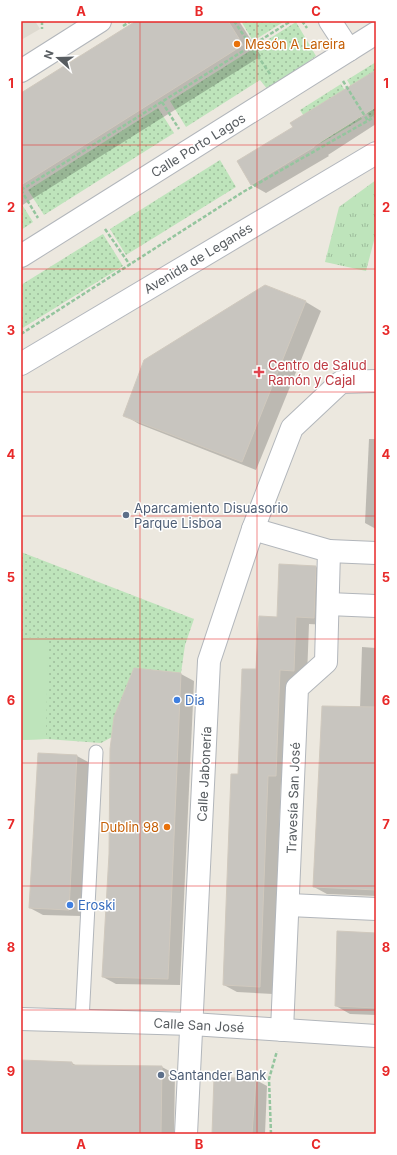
<svg xmlns="http://www.w3.org/2000/svg" width="397" height="1155" font-family="Inter,sans-serif">
<style>
.education{fill:#dedad0}
.grass{fill:url(#grass-tufts)}
.park{fill:url(#park-dots)}
.pitch{fill:#bee4bb}
.shadow{fill:#0003}
.building{fill:#c8c5bf;stroke:#d0c9be}
.lines{fill:none;stroke-linecap:round;stroke-linejoin:round}
.lane-casing{stroke:#b2b6bb;stroke-width:15}
.street-casing{stroke:#b2b6bb;stroke-width:24}
.secondary-casing{stroke:#b3b7bd;stroke-width:24}
.path{stroke:#94c59e;stroke-width:2.5;stroke-dasharray:4 2;stroke-linecap:butt}
.lane{stroke:#fff;stroke-width:13}
.street{stroke:#fff;stroke-width:22}
.secondary{stroke:#fff;stroke-width:22}
.grid{fill:none;stroke:#e82929;stroke-width:1;stroke-opacity:0.55}
.food-dot{fill:#e8710a;stroke:#fff;stroke-width:1.5}
.health-dot{fill:#e0444e;stroke:#fff;stroke-width:1.5}
.service-dot{fill:#5c6f8a;stroke:#fff;stroke-width:1.5}
.shop-dot{fill:#3f7fe0;stroke:#fff;stroke-width:1.5}
.labels{text-anchor:middle;dominant-baseline:central;stroke-width:3;stroke-linejoin:round;paint-order:stroke}
.food-label{font-size:13px;fill:#c56008;stroke:#fff;text-anchor:start}
.street-label{font-size:13px;fill:#585d61;stroke:#fff}
.health-label{font-size:13px;fill:#be3a42;stroke:#fff;text-anchor:start}
.service-label{font-size:13px;fill:#4e5e75;stroke:#fff;text-anchor:start}
.shop-label{font-size:13px;fill:#366cbe;stroke:#fff;text-anchor:start}
.neatline{fill:none;stroke:#e82929;stroke-width:1.5}
.grid-label{font-size:13px;text-anchor:middle;font-weight:bold;fill:#e82929}
</style>
<defs>
<pattern id="grass-tufts" width="24" height="20" patternUnits="userSpaceOnUse"><rect width="24" height="20" fill="#bee4bb"/><path d="M3 7l-1-3M5 7V3M7 7l1-3M15 17l-1-3M17 17v-4M19 17l1-3" fill="none" stroke="#9dbc9b"/></pattern>
<pattern id="park-dots" width="8" height="8" patternUnits="userSpaceOnUse"><rect width="8" height="8" fill="#bee4bb"/><path d="M2 2h.1M6 6h.1" fill="none" stroke="#9dbc9b" stroke-width="1.8" stroke-linecap="round"/></pattern>
</defs>
<rect width="100%" height="100%" fill="#ece8df"/>
<path class="education" d="M21,21h14l5,8 -19,11z"/>
<path class="grass" d="M376,180v53l-10,38 -41,-9 14,-55z"/>
<g class="park">
<path d="M241,21h44l-32,20z"/>
<path d="M296,22l20,34 -48,34 -8,-10 -74,47 -16,-26z"/>
<path d="M376,62v52l-6,4 -23,-38z"/>
<path d="M341,84l21,35 -41,24 -21,-33z"/>
<path d="M158,108l16,25 -130,82 -16,-25z"/>
<path d="M220,160l16,27 -110,68 -16,-26z"/>
<path d="M21,203l12,19 -12,8z"/>
<path d="M103,234l20,32 -102,63v-44z"/>
<path d="M21,552l173,67 -9,26 -4,28 -47,-4 -22,68 -11,6 -55,-4 -25,1z"/>
</g>
<path class="pitch" d="M21,637l27,1 -2,101 -25,1z"/>
<g class="shadow">
<path d="M138,21h101l22,35 -240,150v-112z"/>
<path d="M376,71v53l-48,31 1,1 -63,37 -14,-8 -14,-24 56,-33z"/>
<path d="M265,286l41,16 15,9 -65,159 -117,-46 -15,-9z"/>
<path d="M369,439h7v90l-11,-6z"/>
<path d="M316,567l13,7 -2,51 -18,-1 -2,53h-15l-4,105h-7l-8,212 -36,-2 -13,-7 15,-210 18,-105 21,-52z"/>
<path d="M362,647l14,1v248l-49,-2 -13,-7 46,-179z"/>
<path d="M135,670l46,4 13,7 -14,304 -64,-1 -13,-7z"/>
<path d="M39,754l38,2 13,7 -9,153 -38,-1 -13,-7z"/>
<path d="M376,934v81l-26,-1 -14,-8z"/>
<path d="M21,1061l51,2 5,3 85,1 13,7 -1,60h-153z"/>
<path d="M256,1080l11,6 -2,48h-52z"/>
</g>
<g class="building">
<path d="M136,21h92l15,24 -222,140v-92z"/>
<path d="M376,70v37l-62,39v1l-63,38 -14,-24 56,-34 -3,-4z"/>
<path d="M265,285l41,16 -64,161 -119,-46 21,-56z"/>
<path d="M279,564l37,2 -2,52 -18,-1 -2,54 -14,-1 -4,106h-8l-8,211 -37,-2 8,-211h7l4,-105h14l3,-53 18,1z"/>
<path d="M134,668l47,5 -13,306 -66,-2 7,-123 1,-105 4,-32z"/>
<path d="M322,706l54,1v183l-63,-3z"/>
<path d="M38,753l39,2 -8,155 -40,-2z"/>
<path d="M337,931l39,2v75l-41,-2z"/>
<path d="M21,1060l51,2v3l90,1 -1,68h-140z"/>
<path d="M214,1077l42,2 -4,55h-40z"/>
</g>
<g class="lines">
<g class="lane-casing">
<path id="lane" d="M82,1021l14,-269"/>
</g>
<g class="street-casing">
<g id="street">
<path d="M330,21l19,29"/>
<path d="M21,71l79,-50"/>
<path d="M21,256l355,-223"/>
<path d="M253,529l76,22 -3,111 -29,26 -15,342"/>
<path d="M329,551l47,2"/>
<path d="M328,604l48,2"/>
<path d="M289,905l87,4"/>
<path d="M21,1019l171,5 184,12"/>
<path d="M186,1134l23,-473 44,-132 39,-101 49,-46 35,-1"/>
</g>
</g>
<g class="secondary-casing">
<path id="secondary" d="M21,364l355,-211"/>
</g>
<g class="path">
<path d="M42,21v8"/>
<path d="M234,21l36,53"/>
<path d="M302,21l5,7"/>
<path d="M123,26l8,-5"/>
<path d="M343,81l25,40"/>
<path d="M162,102l17,27"/>
<path d="M21,190l270,-169"/>
<path d="M21,190l17,28"/>
<path d="M105,229l25,36"/>
<path d="M21,334l222,-142 133,-76"/>
<path d="M271,1134l-2,-55 8,-28"/>
</g>
<use href="#lane" class="lane"/>
<use href="#street" class="street"/>
<use href="#secondary" class="secondary"/>
</g>
<path class="grid" d="M140,21v1113M257,21v1113M21,145h355M21,269h355M21,392h355M21,516h355M21,639h355M21,763h355M21,886h355M21,1010h355"/>
<g class="food-dot">
<circle cx="237" cy="44" r="4"/>
<circle cx="167" cy="827" r="4"/>
</g>
<path class="health-dot" d="M257 366h4v4h4v4h-4v4h-4v-4h-4v-4h4z"/>
<g class="service-dot">
<circle cx="126" cy="515" r="4"/>
<circle cx="161" cy="1075" r="4"/>
</g>
<g class="shop-dot">
<circle cx="177" cy="700" r="4"/>
<circle cx="70" cy="905" r="4"/>
</g>
<g class="labels">
<g class="food-label">
<text x="245" y="44">Mesón A Lareira</text>
<text x="159" y="827" text-anchor="end">Dublin 98</text>
</g>
<g class="street-label">
<text transform="translate(198 145) rotate(-32)">Calle Porto Lagos</text>
<text transform="translate(198 258) rotate(-31)">Avenida de Leganés</text>
<text transform="translate(204 774) rotate(-87)">Calle Jabonería</text>
<text transform="translate(293 798) rotate(-88)">Travesía San José</text>
<text transform="translate(199 1025) rotate(3)">Calle San José</text>
</g>
<g class="health-label">
<text x="268" y="365">Centro de Salud<tspan x="268" dy="15">Ramón y Cajal</tspan></text>
</g>
<g class="service-label">
<text x="134" y="508">Aparcamiento Disuasorio<tspan x="134" dy="15">Parque Lisboa</tspan></text>
<text x="169" y="1075">Santander Bank</text>
</g>
<g class="shop-label">
<text x="185" y="700">Dia</text>
<text x="78" y="905">Eroski</text>
</g>
</g>
<rect width="397" height="1155" fill="none" stroke="#ffffff" stroke-width="44"/>
<g transform="translate(58 58) rotate(290)" stroke="#ffffff" stroke-width="3" paint-order="stroke">
<path d="M0-3L7 15L0 10L-7 15Z" fill="#585d61"/>
<text y="-6" font-size="11" font-weight="bold" text-anchor="middle" fill="#585d61">N</text>
</g>
<rect x="22" y="22" width="353" height="1111" class="neatline"/>
<g class="grid-label">
<text x="81" y="16">A</text>
<text x="199" y="16">B</text>
<text x="316" y="16">C</text>
<text x="11" y="88">1</text>
<text x="386" y="88">1</text>
<text x="11" y="212">2</text>
<text x="386" y="212">2</text>
<text x="11" y="335">3</text>
<text x="386" y="335">3</text>
<text x="11" y="459">4</text>
<text x="386" y="459">4</text>
<text x="11" y="582">5</text>
<text x="386" y="582">5</text>
<text x="11" y="705">6</text>
<text x="386" y="705">6</text>
<text x="11" y="829">7</text>
<text x="386" y="829">7</text>
<text x="11" y="952">8</text>
<text x="386" y="952">8</text>
<text x="11" y="1076">9</text>
<text x="386" y="1076">9</text>
<text x="81" y="1149">A</text>
<text x="199" y="1149">B</text>
<text x="316" y="1149">C</text>
</g>
</svg>
